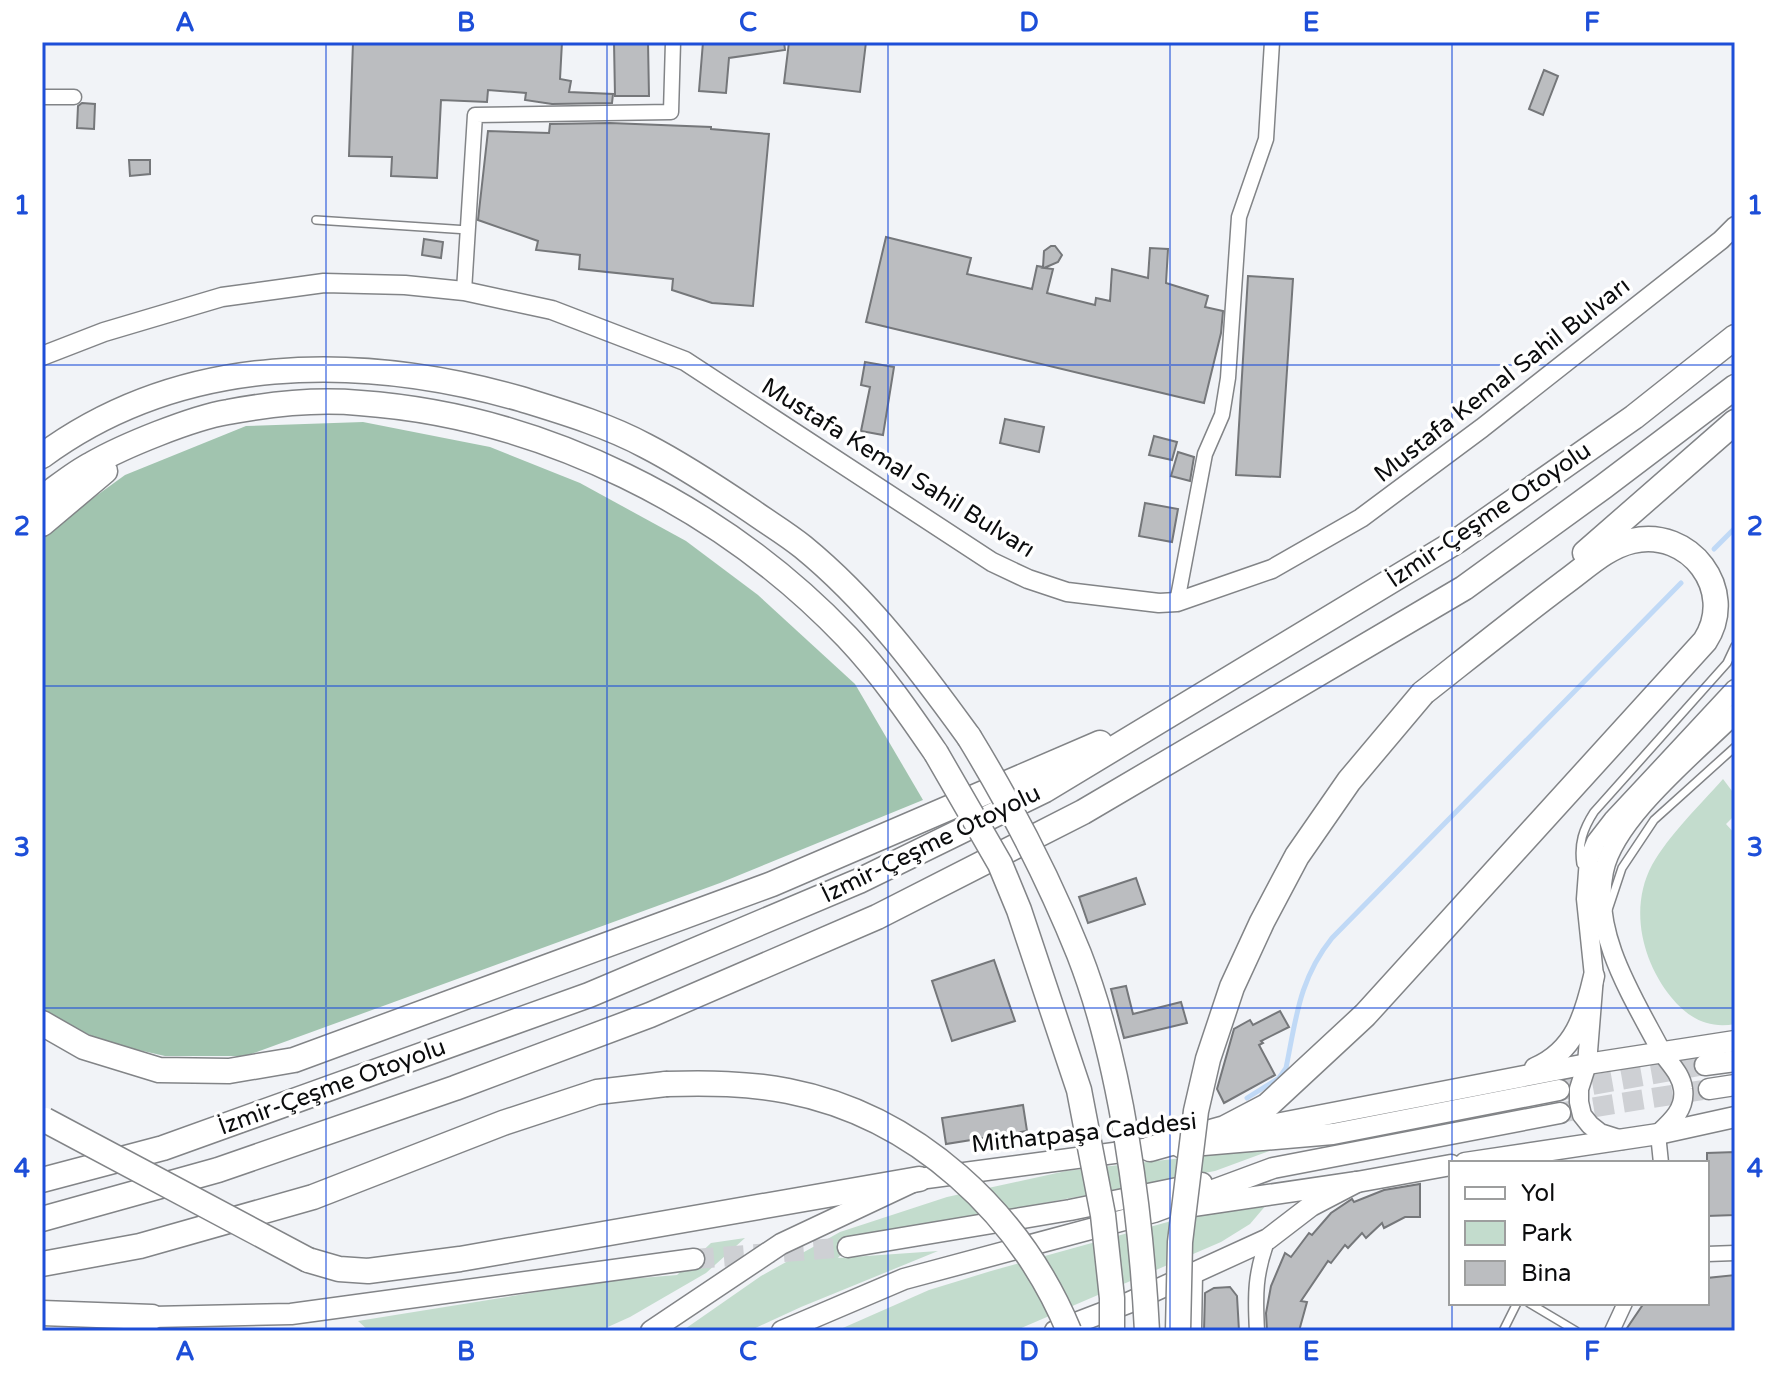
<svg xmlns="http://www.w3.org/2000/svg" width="1777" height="1373" font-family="'Varela Round',sans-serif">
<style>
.green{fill:#c3dccd}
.forest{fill:#a1c4af}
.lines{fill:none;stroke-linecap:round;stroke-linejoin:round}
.stream{stroke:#c0d9f6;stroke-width:5}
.building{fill:#bbbdc0;stroke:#75777a;stroke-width:2}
.primary-tunnel{stroke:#ced0d4;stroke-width:20;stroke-dasharray:20 10;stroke-linecap:butt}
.lane-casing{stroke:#828487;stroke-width:10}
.street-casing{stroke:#828487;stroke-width:17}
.secondary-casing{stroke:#828487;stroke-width:21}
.primary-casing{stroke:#828487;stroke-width:23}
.highway-casing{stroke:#828487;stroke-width:27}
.lane{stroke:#fff;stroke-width:7}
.street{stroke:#fff;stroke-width:14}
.secondary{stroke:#fff;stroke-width:18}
.primary{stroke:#fff;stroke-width:20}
.highway{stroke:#fff;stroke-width:24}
.highway-bridge-casing{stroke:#828487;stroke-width:27;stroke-linecap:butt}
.highway-bridge{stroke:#fff;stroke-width:24}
.grid{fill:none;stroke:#1d4ed8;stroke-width:2;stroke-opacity:0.55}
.labels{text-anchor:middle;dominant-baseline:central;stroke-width:7;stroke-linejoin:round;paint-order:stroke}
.street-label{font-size:24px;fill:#0b0c0d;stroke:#fff}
.neatline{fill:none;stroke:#1d4ed8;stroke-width:3}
.grid-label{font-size:26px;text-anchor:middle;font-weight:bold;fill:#1d4ed8}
</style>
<rect width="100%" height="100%" fill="#f1f3f7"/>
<g class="green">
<path d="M1723,779l12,16v20l-9,9 9,10v190c-27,5 -47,-6 -64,-27 -29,-36 -42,-89 -19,-132 17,-30 48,-60 71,-86z"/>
<path d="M1280,1147l-65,24 -359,67 -18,20 100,-7 -137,56 -52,24h-67l79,-55 79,-44 107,-35 119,-26z"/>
<path d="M1267,1204l-17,20 -29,18 -202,87 -8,2h-175l93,-41 62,-19 220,-61z"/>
<path d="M745,1238l-39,35 -76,44 -31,14h-230l-11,-10 247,-40 72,-6 34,-32z"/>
</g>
<path class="forest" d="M363,422l127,25 90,36 106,58 72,54 97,89 68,116 -203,83 -474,173h-81l-57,-13 -65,-29 -1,-479 83,-60 121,-49z"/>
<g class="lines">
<g class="stream">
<path d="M1714,549l21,-21"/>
<path d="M1247,1098l32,-20 7,-10c10,-49 13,-89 46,-130l349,-355"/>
</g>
</g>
<g class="building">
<path d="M353,42h209l-2,37 11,2 -2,11 44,2 -1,9 -60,1 -27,-4 1,-7 -38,-3 -1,12 -46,-2 -4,78 -46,-2 1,-19 -43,-1z"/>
<path d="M614,42h34l1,54h-34z"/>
<path d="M703,42h81l1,8 -56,8 -3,35 -27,-2z"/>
<path d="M789,42h77l-6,50 -76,-9z"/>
<path d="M1544,70l14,6 -15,39 -14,-6z"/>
<path d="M82,103l13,1 -1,25 -17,-1 1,-22z"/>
<path d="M610,123l101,4v2l58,5 -16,172 -41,-3 -40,-13 1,-11 -94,-10 1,-14 -44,-5 2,-9 -60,-21 10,-89 61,2 1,-9z"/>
<path d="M129,160h21v14l-20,2z"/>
<path d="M886,237l85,21 -4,16 65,15 5,-23 6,1 1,-16 7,-5h4l7,9 -4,7 -14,6 9,1 -6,24 48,12 1,-7 14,3 2,-32 36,9 2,-30 18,1 -2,34 42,13 -3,11 18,4 -2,22 -17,70 -338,-81z"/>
<path d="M424,239l19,3 -2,16 -19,-3z"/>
<path d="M1248,276l45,3 -13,198 -44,-2z"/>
<path d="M865,362l29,5 -11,68 -22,-4 9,-44 -9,-2z"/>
<path d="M1005,419l39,8 -5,25 -39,-9z"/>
<path d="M1154,436l23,6 -5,18 -23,-5z"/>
<path d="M1178,452l16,5 -4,24 -19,-5z"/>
<path d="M1145,503l33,6 -6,33 -33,-6z"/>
<path d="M1136,878l9,26 -57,19 -9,-26z"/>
<path d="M994,960l21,61 -63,20 -20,-60z"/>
<path d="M1126,986l7,28 48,-12 6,21 -63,15 -13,-49z"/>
<path d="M1280,1011l9,16 -28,14 2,2 -4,2 16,30 -51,28 -7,-14 17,-60 16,-9 3,5z"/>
<path d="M1023,1105l4,26 -81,13 -4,-26z"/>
<path d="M1735,1152v63l-28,1v-63z"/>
<path d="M1420,1184v33h-15l-21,11 -2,-5 -16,15 -4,-5 -14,15 -3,-3 -14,18 -3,-2 -27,40 6,1 -8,29h-32l-1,-18 5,-27 14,-33 6,4 18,-24 3,2 19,-22 21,-14 2,3 30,-12z"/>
<path d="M1735,1275v56h-110l19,-28h63v-25z"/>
<path d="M1230,1287l7,9 2,35h-35l1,-38 9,-5z"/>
</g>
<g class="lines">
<g class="primary-tunnel">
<path d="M1563,1090l142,-25"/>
<path d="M1564,1112l145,-23"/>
<path d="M694,1259l154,-12"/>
</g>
<g class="lane-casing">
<g id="lane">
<path d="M316,220l152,10"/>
<path d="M1581,864c-3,-20 2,-35 13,-52l133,-149 8,-17"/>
<path d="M1608,910l14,-42 32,-48 81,-73"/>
<path d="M1529,1303l47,28"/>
<path d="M1503,1331l14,-28"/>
</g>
</g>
<g class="street-casing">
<g id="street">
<path d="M42,97h32"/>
<path d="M464,291l11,-176 196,-3 2,-70"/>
<path d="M1177,602l28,-148 17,-39 6,-37 11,-161 27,-78 6,-97"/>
<path d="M1658,1134l3,29"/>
<path d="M1707,1254l28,-1"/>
<path d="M1257,1331c-2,-36 -2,-58 11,-92"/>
<path d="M1612,1331l13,-28"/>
</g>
</g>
<g class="secondary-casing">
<g id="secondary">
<path d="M42,356l62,-24 118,-35 102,-14 81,2 59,6 88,19 133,51 307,201 36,17 39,13 92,11 18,-1 95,-33 89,-51 121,-90 239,-188 14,-14"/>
<path d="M1658,1134c13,-12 28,-25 25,-45 -2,-17 -16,-27 -24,-42 -27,-51 -68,-115 -55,-176 11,-53 92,-118 131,-157"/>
<path d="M1622,1140l-22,-7 -10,-8 -8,-10 -3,-13v-13l8,-25 7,-88 -8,-77 3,-40 7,-17 17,-22 122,-131"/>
<path d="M1192,1331l1,-58"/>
</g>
</g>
<g class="primary-casing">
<g id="primary">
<path d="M1705,1065l30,-4"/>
<path d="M1535,1068c40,-17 50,-53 59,-92"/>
<path d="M1709,1089l26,-4"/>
<path d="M1235,1132l352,-68 148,-23"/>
<path d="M1180,1147l153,-13 226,-44"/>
<path d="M1465,1163l193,-29 77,-17"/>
<path d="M1193,1206l164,-24 94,-17"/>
<path d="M848,1247l222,-37 132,-27"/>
<path d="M152,1317l139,-3 403,-55"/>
<path d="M651,1331l130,-87 138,-65 225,-30"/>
<path d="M782,1331l122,-52 250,-67 119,-44 287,-55"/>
<path d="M1055,1331l73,-28 140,-64 43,-33 46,-24"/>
</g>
</g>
<g class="highway-casing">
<g id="highway">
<path d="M42,456c140,-103 318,-103 479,-57 42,13 86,26 125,47 37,19 73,43 107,66 17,12 34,22 50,35 66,54 116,121 166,190"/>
<path d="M42,498c16,-11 32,-25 50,-34 31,-18 100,-46 136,-52 42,-8 89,-13 132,-9 182,13 362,103 487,234 34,36 61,75 89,116"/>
<path d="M42,524l63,-53"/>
<path d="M1585,553l150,-131"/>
<path d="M42,1023l42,24 75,23 70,1 65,-11 478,-176 328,-141"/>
<path d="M1150,1149l75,-21 42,-22 98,-91 340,-374c33,-51 -16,-114 -73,-100 -26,6 -47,27 -68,42 -48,36 -94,73 -141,110"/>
<path d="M42,1180l121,-32 426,-153 270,-114 186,-91 412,-249 177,-124 101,-80"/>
<path d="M42,1219l176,-49 237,-82 195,-73 227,-98 206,-105 381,-224 139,-101 132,-100"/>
<path d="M308,1260l31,9 29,2 92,-12 459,-80"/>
<path d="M42,1264l98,-18 173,-49 190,-74 94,-31 69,-8"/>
<path d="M42,1313l110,4"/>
</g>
</g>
<use href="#lane" class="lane"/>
<use href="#street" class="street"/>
<use href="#secondary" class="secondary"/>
<use href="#primary" class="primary"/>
<use href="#highway" class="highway"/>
<g class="highway-bridge-casing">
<g id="highway-bridge">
<path d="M969,737c42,69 80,142 110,217 43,110 62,260 68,377"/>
<path d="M936,753l64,111 19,46 60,180 24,125 9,83v33"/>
<path d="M666,1084c41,-1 82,-1 122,7 128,25 232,122 281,240"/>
<path d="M45,1120l263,140"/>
<path d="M1178,1331l2,-89 16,-131 12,-52 24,-72 30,-65 35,-66 52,-75 74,-88"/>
</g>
</g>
<use href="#highway-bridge" class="highway-bridge"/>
</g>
<path class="grid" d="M326,42v1289M607,42v1289M888,42v1289M1170,42v1289M1452,42v1121M42,365h1693M42,686h1693M42,1008h1693M1452,1303v28"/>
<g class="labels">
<g class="street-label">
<text transform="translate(1502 380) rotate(-38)">Mustafa Kemal Sahil Bulvarı</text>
<text transform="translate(898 468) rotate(32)">Mustafa Kemal Sahil Bulvarı</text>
<text transform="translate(1489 515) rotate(-34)">İzmir-Çeşme Otoyolu</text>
<text transform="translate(931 844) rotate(-26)">İzmir-Çeşme Otoyolu</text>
<text transform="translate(332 1087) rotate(-20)">İzmir-Çeşme Otoyolu</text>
<text transform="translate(1084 1133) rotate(-6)">Mithatpaşa Caddesi</text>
</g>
</g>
<rect width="1777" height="1373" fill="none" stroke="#ffffff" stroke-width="88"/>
<rect x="1449" y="1161" width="260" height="144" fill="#ffffff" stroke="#9d9e9e" stroke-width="2"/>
<rect x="1465" y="1187" width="40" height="12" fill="#ffffff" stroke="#9d9e9e" stroke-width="2"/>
<text x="1521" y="1201" font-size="24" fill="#0b0c0d">Yol</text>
<rect x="1465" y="1221" width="40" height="24" fill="#c3dccd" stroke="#9d9e9e" stroke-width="2"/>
<text x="1521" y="1241" font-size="24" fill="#0b0c0d">Park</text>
<rect x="1465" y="1261" width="40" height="24" fill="#bbbdc0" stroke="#9d9e9e" stroke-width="2"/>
<text x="1521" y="1281" font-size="24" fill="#0b0c0d">Bina</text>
<rect x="44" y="44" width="1689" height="1285" class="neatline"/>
<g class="grid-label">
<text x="185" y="31">A</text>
<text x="466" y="31">B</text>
<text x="748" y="31">C</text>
<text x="1029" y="31">D</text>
<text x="1311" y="31">E</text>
<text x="1592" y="31">F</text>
<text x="22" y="214">1</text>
<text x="1755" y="214">1</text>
<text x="22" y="535">2</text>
<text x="1755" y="535">2</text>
<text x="22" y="856">3</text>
<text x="1755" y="856">3</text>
<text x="22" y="1177">4</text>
<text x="1755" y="1177">4</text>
<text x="185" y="1360">A</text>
<text x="466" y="1360">B</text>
<text x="748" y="1360">C</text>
<text x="1029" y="1360">D</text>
<text x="1311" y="1360">E</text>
<text x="1592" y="1360">F</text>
</g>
</svg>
